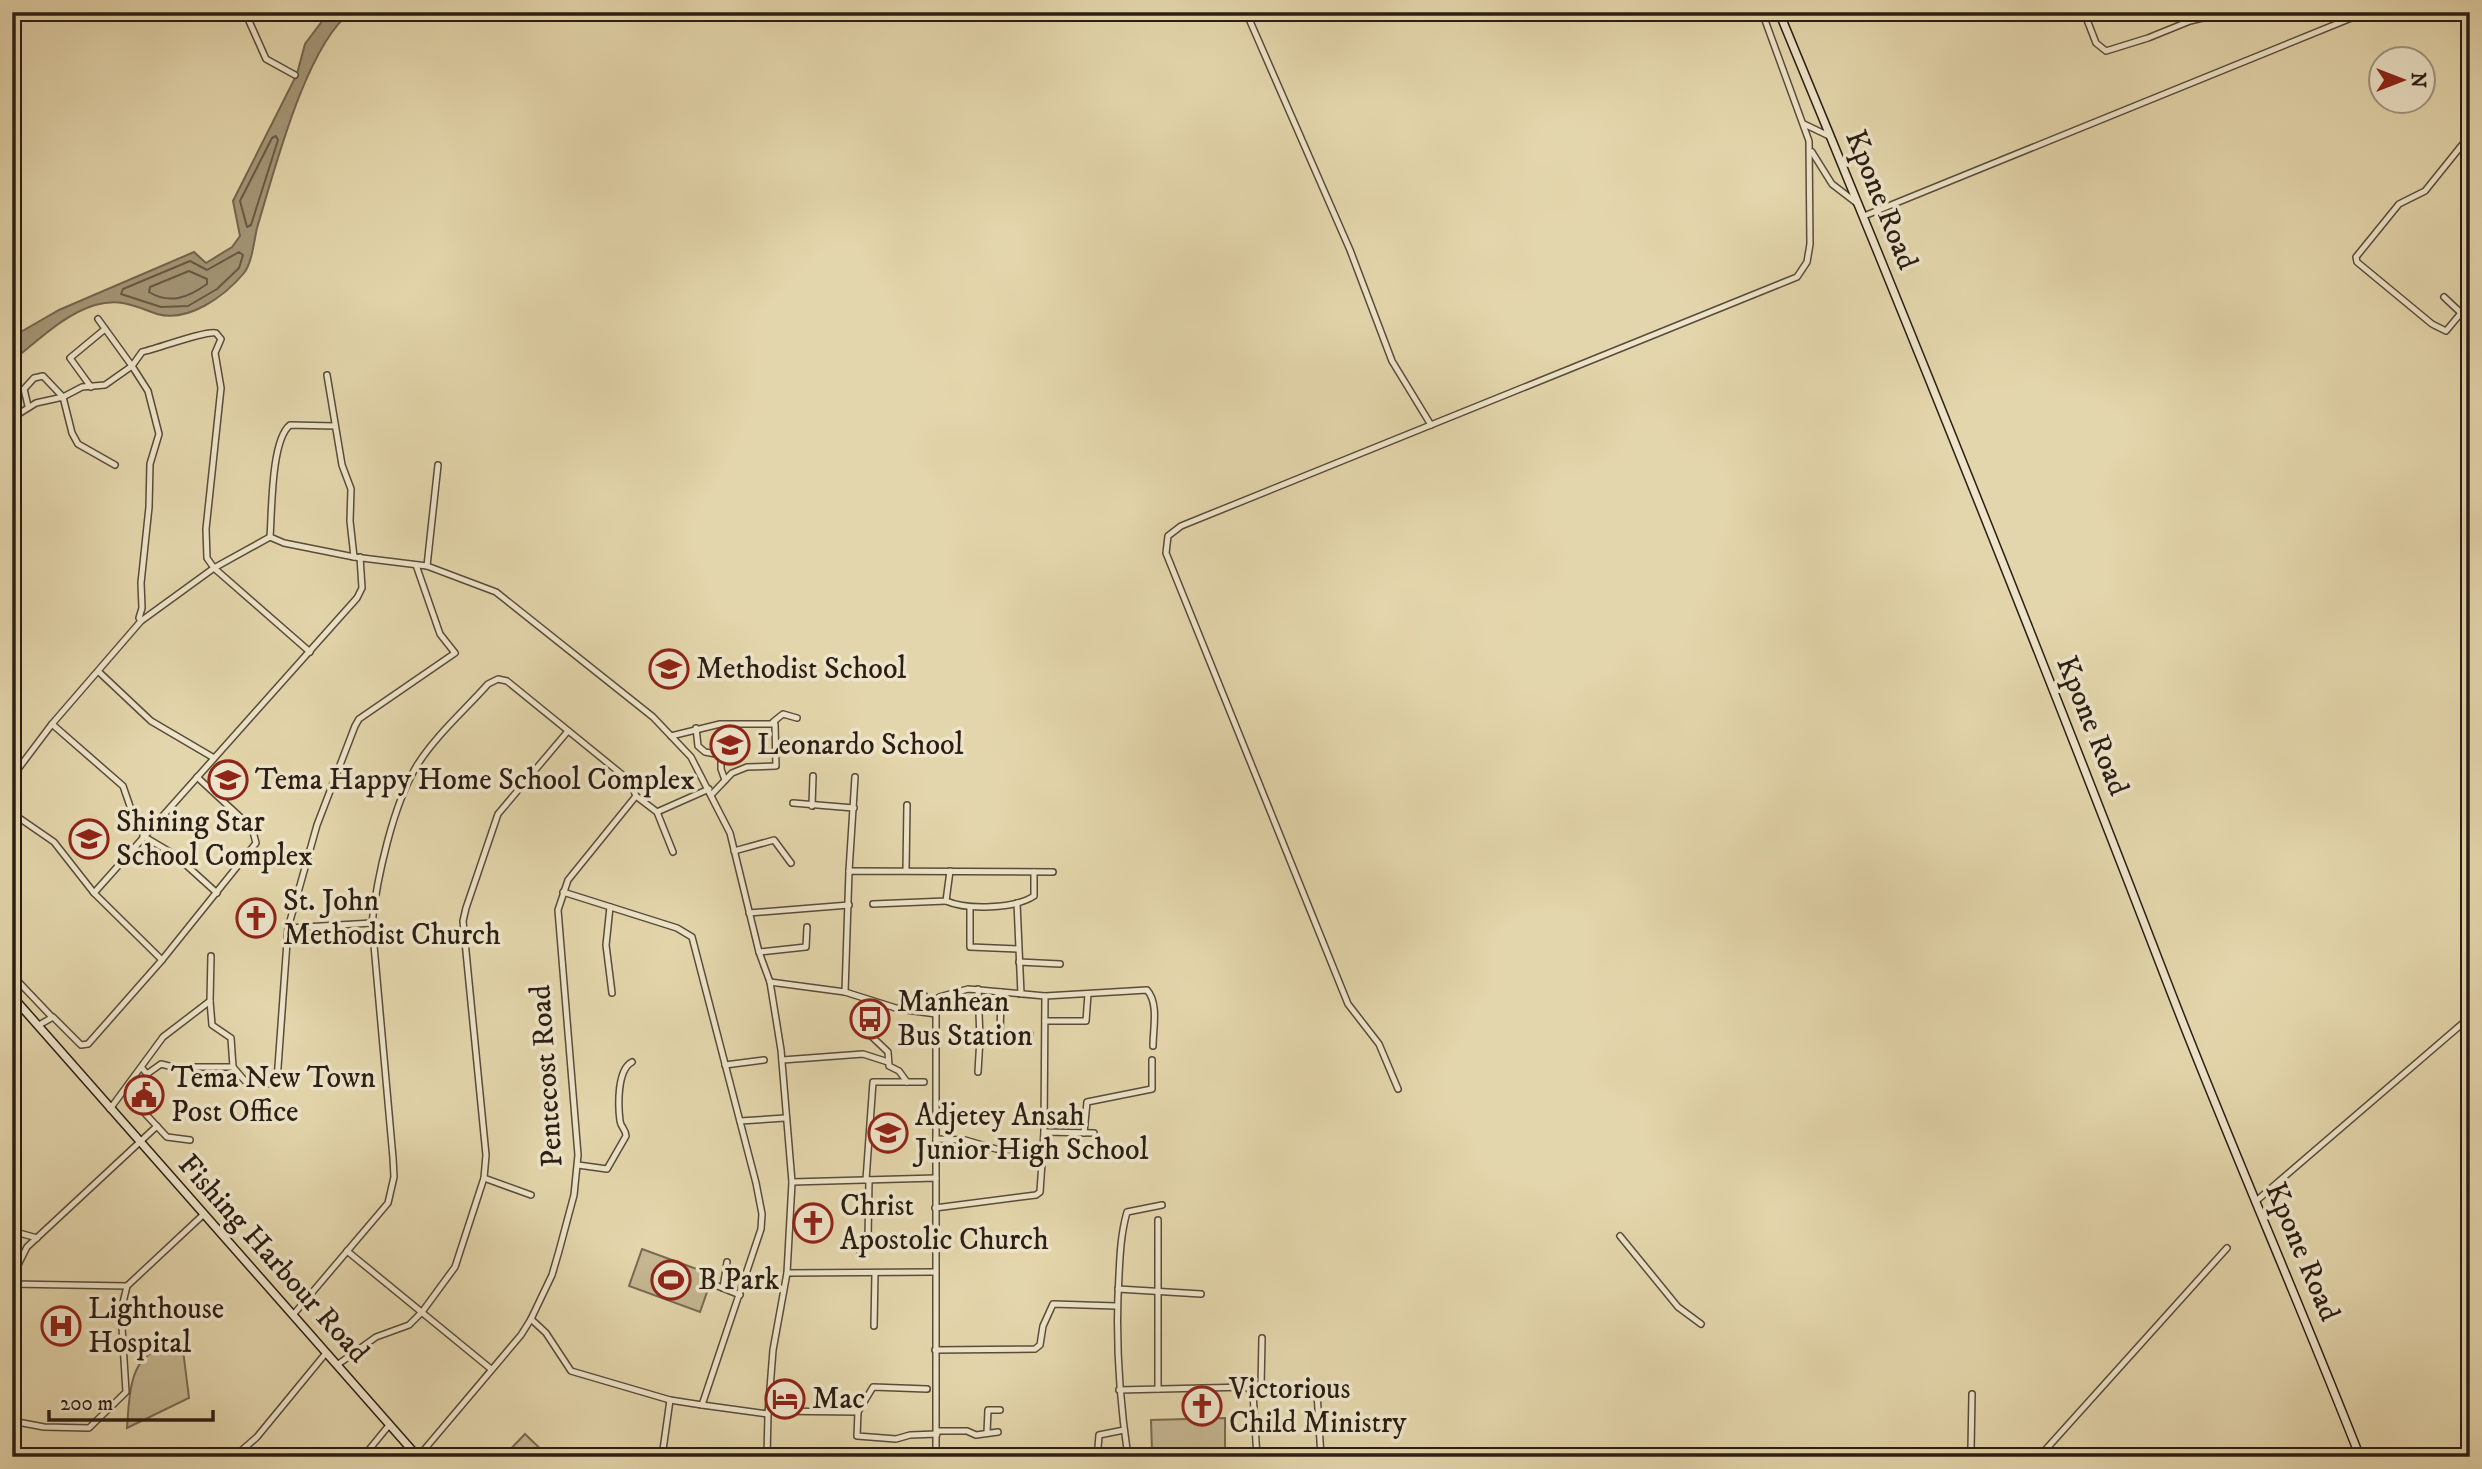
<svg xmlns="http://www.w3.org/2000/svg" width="2482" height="1469" font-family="'IM FELL DW Pica',serif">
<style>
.green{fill:#c5b792;stroke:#786a53;stroke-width:2}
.water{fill:#a59778;stroke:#746750;stroke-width:2}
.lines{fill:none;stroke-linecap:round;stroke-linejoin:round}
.shore{stroke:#685a46;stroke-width:2}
.street-casing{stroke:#594c3a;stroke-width:8}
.secondary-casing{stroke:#2b1e14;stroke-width:10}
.street{stroke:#ede4c9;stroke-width:5}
.secondary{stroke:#ede4c9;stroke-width:7}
.labels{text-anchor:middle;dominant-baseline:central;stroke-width:7;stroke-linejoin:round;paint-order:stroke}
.street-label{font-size:30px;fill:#2b1e14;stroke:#ede4c9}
.poi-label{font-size:30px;fill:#2b1e14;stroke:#ede4c9;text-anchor:start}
</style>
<rect width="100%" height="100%" fill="#e4d6ac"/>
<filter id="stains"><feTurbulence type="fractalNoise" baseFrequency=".00286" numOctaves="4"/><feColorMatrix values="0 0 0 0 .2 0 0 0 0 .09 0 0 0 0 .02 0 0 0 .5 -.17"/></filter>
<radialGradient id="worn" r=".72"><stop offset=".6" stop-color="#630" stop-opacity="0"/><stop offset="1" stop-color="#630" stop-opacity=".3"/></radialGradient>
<g class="green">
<path d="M642,1249l71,26 -13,37 -71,-26z"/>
<path d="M183,1350l6,48 -62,30c2,-24 1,-66 28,-77 7,-3 20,-1 28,-1z"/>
<path d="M1225,1418v33l-73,1 -1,-32z"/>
<path d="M525,1434l24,23h-46z"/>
</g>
<path class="water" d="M329,12h22c-45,33 -77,160 -94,216 -3,13 -5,35 -13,45 -19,23 -56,50 -87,41 -23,-8 -36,-16 -62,-9 -32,10 -56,35 -83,56v-24l47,-27 135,-58 12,11 26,-16 8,-11 -7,-35 64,-127 8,-30z"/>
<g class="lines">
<g class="shore">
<path d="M276,136l2,4 -27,85 -4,2 -7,-26 32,-63z"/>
<path d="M239,252l4,3 -4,13 -22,21 -29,17 -27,1 -40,-13 2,-5 67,-28 17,9z"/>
<path d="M189,271l18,8v5c-18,13 -37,21 -58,8l1,-5z"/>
</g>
<g class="street-casing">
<g id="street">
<path d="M245,12l21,47 29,16"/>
<path d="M1246,12l104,238 42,111 39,64"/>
<path d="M2084,12l12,31 10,8 42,-13 42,-17 37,-9"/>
<path d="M1804,124l25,12"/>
<path d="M1812,152l20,32 26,20"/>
<path d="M1864,216l502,-204"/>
<path d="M2444,297l17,16 -15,18 -14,-7 -75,-62 -1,-5 43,-53 26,-13 45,-56"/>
<path d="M98,319l34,47 10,-14c14,-3 65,-22 74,-19l5,6 -6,14 6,35 -15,141 1,29 7,10 96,84"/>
<path d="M327,375l15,90 9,24 -1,32 4,36"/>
<path d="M91,387l-21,-29 35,-29"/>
<path d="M28,406l-4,-17 10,-11 9,-2 20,21 9,36 6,11 37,21"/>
<path d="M12,418l24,-15 27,-6 19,-10 23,-2 27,-19 16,25 11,43 -9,30 -1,43 -8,76 1,25 -3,10 2,3"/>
<path d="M270,537c2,-26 1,-97 20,-112l45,1"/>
<path d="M427,566l11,-101"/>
<path d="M12,640l4,-2"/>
<path d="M99,672l52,49 63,37"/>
<path d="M773,722l10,-8 14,4"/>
<path d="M52,724l71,62 10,29 21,9"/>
<path d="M696,728l2,18 7,6 16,3"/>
<path d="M671,736l49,-12h55l1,42 -29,1 -15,6 -20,21"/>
<path d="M721,738v31l4,11"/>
<path d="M12,777l40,-53 89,-103 73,-53 56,-31 14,6 70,14 73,9 69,26 157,125 38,40 39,76 29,119 11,30 11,68 11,132 -5,91 -14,77 -5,64 -66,-9"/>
<path d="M793,803l61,5"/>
<path d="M812,806l1,-30"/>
<path d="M657,812l52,-23"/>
<path d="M12,813l42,29 40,51 263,-295 5,-10 -2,-31"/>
<path d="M143,836l32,19 42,38"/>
<path d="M734,851l40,-11 17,23"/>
<path d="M906,870l1,-65"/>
<path d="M849,871l6,-94"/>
<path d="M946,901c21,9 68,8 88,-5v-24"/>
<path d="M1017,903l4,91"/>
<path d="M873,904l73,-3 4,-30"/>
<path d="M610,907l-4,38 6,48"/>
<path d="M970,908v39l48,2"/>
<path d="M749,913l100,-8"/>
<path d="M288,928l29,-103 38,-99 4,-7 96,-66 -15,-19 -24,-69"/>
<path d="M759,952l47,-5 1,-20"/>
<path d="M162,960l94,-117 -4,-15 -55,-51"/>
<path d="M1019,962l41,2"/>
<path d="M12,975l39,41"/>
<path d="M770,982l75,10 4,-121 204,1"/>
<path d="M978,989l2,49 50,-4"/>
<path d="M845,992l54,17 37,5"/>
<path d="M210,1001l2,24 19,13 2,29"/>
<path d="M866,1001l1,31 21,20 1,14 10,5 8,11"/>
<path d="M899,1009l5,-8 17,-2 3,-4"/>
<path d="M1045,1021h41l2,-27"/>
<path d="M39,1025l14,-8 28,28 7,-1 74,-84 -68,-67"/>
<path d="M1000,1038l1,-46"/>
<path d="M782,1060l81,-6 25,8"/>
<path d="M725,1065l39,-5"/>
<path d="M142,1068l5,6 14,-10 12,3h60l12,14 29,3 3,-3 11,-153 84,-5"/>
<path d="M978,1072l2,-34"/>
<path d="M1398,1089l-19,-45 -31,-40 -182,-451 2,-17 13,-10 616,-249 10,-15 3,-18 -1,-103 -47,-129"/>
<path d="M125,1092l42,45 23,3"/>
<path d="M110,1109l53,-72 47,-36 1,-45"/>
<path d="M740,1121l45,-3"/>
<path d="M1044,1132l50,1"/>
<path d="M1084,1133l3,-31 65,-13v-29"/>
<path d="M936,1139l29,1 31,9 47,1"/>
<path d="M578,1165l29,4 19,-33c0,-7 -5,-8 -6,-15 -2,-16 -3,-51 12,-59"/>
<path d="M484,1178l47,17"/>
<path d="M936,1178v-164l3,-17 29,-8 77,7 102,-6c12,13 6,39 6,56"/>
<path d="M866,1180l7,-98h51"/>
<path d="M792,1182l144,-4v279"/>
<path d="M2255,1202l215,-185"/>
<path d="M935,1208l101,-13 4,-3 4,-60 1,-136"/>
<path d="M1158,1220v169"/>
<path d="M12,1231l25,7"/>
<path d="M1620,1236l58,71 23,17"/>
<path d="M347,1251l144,118"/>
<path d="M860,1252l8,-13 1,-59"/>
<path d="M787,1273l147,-1"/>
<path d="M12,1277l15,-30 130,-121"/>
<path d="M12,1284l115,2 77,-72"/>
<path d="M715,1285l25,10"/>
<path d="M723,1288l4,-26"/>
<path d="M1118,1289l83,5"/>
<path d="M293,1315l95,-112 6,-26 -1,-19 -21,-235c5,-46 21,-117 44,-156 18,-30 49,-57 72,-83l10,-5 9,2 123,100 6,15 21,16 16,40"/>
<path d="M531,1319l15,14 25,38 99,29 32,5 59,-176 1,-15 -6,-31 -64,-246 -15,-9 -114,-36"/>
<path d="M874,1326l1,-53"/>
<path d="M935,1350l100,-1 5,-4 3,-19 10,-22 63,2"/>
<path d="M337,1365l39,-28 33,-12 13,-13 33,-45 29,-89 2,-23 -23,-234 3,-13 32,-94 70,-83"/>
<path d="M1119,1390l128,-3 6,7 4,63"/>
<path d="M1317,1393l4,64"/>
<path d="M1253,1394l8,-7 1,-49"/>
<path d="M1972,1394l-1,55 3,8"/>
<path d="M769,1411l89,1 -1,24 39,3 14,-4 27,-1"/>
<path d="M858,1412l15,-25 54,2"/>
<path d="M12,1421l32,6 45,1 37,-36 -5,-81 6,-25"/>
<path d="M937,1431h30l9,4 22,-3"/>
<path d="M987,1433l1,-23h12"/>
<path d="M1098,1448l1,-13 25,-5"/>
<path d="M234,1457l23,-20 69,-84"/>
<path d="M363,1457l27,-33"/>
<path d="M418,1457l103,-122 10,-16 21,-44 7,-24 15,-56 4,-40 -20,-245 10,-30 68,-84"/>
<path d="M662,1457l8,-57"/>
<path d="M767,1457l1,-43"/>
<path d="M1128,1457c-9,-61 -13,-120 -9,-182 1,-21 2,-42 8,-63l35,-7"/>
<path d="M2039,1457l188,-209"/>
</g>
</g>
<g class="secondary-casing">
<g id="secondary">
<path d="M1779,12c136,328 268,658 395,988 60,154 126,304 186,457"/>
<path d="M12,996l406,461"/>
</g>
</g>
<use href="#street" class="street"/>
<use href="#secondary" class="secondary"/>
</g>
<defs>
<g id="school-ring" transform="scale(2.0125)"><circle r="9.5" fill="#ede4c9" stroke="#8f2418" stroke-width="1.5"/><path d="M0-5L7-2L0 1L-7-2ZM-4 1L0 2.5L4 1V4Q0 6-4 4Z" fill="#8f2418"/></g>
<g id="church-ring" transform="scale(2.0125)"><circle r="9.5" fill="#ede4c9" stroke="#8f2418" stroke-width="1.5"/><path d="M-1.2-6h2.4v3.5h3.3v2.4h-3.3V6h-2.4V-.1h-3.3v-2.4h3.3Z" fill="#8f2418"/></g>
<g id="bus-ring" transform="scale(2.0125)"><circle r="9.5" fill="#ede4c9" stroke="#8f2418" stroke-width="1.5"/><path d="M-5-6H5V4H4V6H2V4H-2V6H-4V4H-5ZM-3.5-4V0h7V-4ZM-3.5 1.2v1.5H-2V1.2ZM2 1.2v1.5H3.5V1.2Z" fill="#8f2418"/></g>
<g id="civic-ring" transform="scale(2.0125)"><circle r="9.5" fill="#ede4c9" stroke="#8f2418" stroke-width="1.5"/><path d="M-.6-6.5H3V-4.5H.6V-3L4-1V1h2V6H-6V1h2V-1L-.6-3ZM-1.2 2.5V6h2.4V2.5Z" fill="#8f2418"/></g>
<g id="stadium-ring" transform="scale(2.0125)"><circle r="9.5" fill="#ede4c9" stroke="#8f2418" stroke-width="1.5"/><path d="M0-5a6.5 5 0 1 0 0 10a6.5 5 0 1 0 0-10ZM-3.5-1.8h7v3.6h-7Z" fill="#8f2418"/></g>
<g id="hospital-ring" transform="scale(2.0125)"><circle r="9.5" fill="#ede4c9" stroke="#8f2418" stroke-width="1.5"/><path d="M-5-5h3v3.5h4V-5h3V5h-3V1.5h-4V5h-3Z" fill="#8f2418"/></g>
<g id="hotel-ring" transform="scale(2.0125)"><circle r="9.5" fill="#ede4c9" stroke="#8f2418" stroke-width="1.5"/><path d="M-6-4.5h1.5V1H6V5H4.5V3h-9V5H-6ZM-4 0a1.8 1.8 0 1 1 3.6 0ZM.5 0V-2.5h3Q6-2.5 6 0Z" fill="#8f2418"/></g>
</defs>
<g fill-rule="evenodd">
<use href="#school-ring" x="669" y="669"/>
<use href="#school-ring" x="730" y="745"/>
<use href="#school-ring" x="228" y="780"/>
<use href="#school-ring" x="89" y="839"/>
<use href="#church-ring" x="256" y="918"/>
<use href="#bus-ring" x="870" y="1019"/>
<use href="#civic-ring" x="144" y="1095"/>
<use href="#school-ring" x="888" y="1133"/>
<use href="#church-ring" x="813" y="1223"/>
<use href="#stadium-ring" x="671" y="1280"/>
<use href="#hospital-ring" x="61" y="1326"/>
<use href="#hotel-ring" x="785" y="1399"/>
<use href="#church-ring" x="1202" y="1406"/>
</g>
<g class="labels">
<g class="street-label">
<text transform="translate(1881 200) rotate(68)">Kpone Road</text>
<text transform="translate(2092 726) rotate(68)">Kpone Road</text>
<text transform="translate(547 1076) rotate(-94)">Pentecost Road</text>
<text transform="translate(2302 1252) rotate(67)">Kpone Road</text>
<text transform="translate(273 1259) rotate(48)">Fishing Harbour Road</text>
</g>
<g class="poi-label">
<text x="696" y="669">Methodist School</text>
<text x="757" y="745">Leonardo School</text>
<text x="255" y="780">Tema Happy Home School Complex</text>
<text x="116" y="822">Shining Star<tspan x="116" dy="34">School Complex</tspan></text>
<text x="283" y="901">St. John<tspan x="283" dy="34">Methodist Church</tspan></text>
<text x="897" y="1002">Manhean<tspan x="897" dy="34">Bus Station</tspan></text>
<text x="171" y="1078">Tema New Town<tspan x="171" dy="34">Post Office</tspan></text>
<text x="915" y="1116">Adjetey Ansah<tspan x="915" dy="34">Junior High School</tspan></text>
<text x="840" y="1206">Christ<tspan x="840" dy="34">Apostolic Church</tspan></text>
<text x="698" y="1280">B Park</text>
<text x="88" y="1309">Lighthouse<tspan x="88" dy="34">Hospital</tspan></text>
<text x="1229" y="1389">Victorious<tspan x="1229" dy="34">Child Ministry</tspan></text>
<text x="812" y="1399">Mac</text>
</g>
</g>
<rect width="2482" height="1469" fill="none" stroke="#e4d6ac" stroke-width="42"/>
<rect x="14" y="14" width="2454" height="1441" fill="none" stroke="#2b1e14" stroke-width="3.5"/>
<rect x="21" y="21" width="2440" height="1427" fill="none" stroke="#2b1e14" stroke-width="2"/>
<g transform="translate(2402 80) rotate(90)"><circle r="33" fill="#ede4c9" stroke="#9f9581" stroke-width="2"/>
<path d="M0-5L12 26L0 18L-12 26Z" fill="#8f2418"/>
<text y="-10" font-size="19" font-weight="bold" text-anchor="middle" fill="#2b1e14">N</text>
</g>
<path d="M49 1410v10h164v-10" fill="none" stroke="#2b1e14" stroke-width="3.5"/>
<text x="60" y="1410" font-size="21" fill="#2b1e14" stroke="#ede4c9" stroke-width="5" paint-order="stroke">200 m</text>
<rect width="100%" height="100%" filter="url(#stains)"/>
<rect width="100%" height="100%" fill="url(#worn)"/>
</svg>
